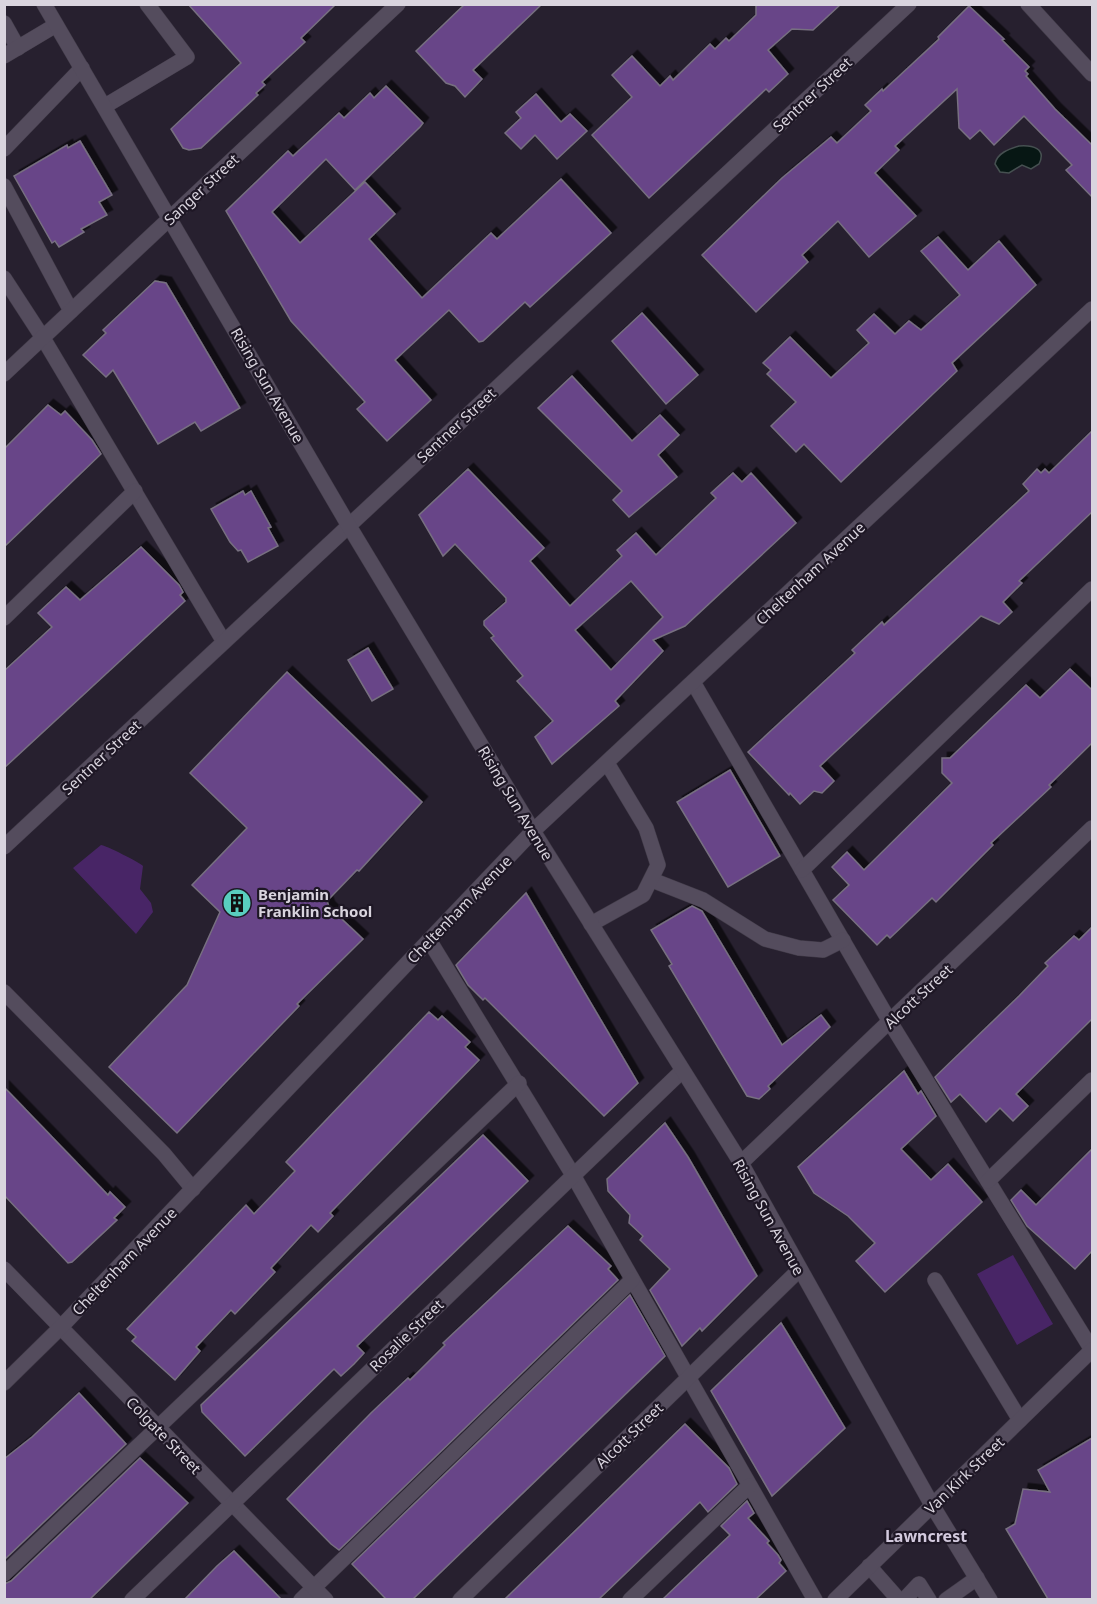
<svg xmlns="http://www.w3.org/2000/svg" width="1097" height="1604" font-family="'Noto Sans',sans-serif">
<style>
.green{fill:#482566}
.water{fill:#071714;stroke:#465051;stroke-width:1.5}
.building{fill:#674488;stroke:#776f80;stroke-width:1.5;fill-rule:evenodd;filter:url(#shadow)}
.lines{fill:none;stroke-linecap:round;stroke-linejoin:round}
.lane-casing{stroke:#403a47;stroke-width:16}
.street-casing{stroke:#403a47;stroke-width:16}
.secondary-casing{stroke:#403a47;stroke-width:16}
.lane{stroke:#544c5d;stroke-width:15}
.street{stroke:#544c5d;stroke-width:15}
.secondary{stroke:#544c5d;stroke-width:15}
.labels{text-anchor:middle;dominant-baseline:central;stroke-width:4.5;stroke-linejoin:round;paint-order:stroke}
.street-label{font-size:15px;fill:#d9d4de;stroke:#1e1725}
.poi-label{font-size:15px;font-weight:bold;fill:#d9d4de;stroke:#1e1725;text-anchor:start}
.neighbourhood-label{font-size:16px;font-weight:bold;fill:#d3cade;stroke:#1e1725}
</style>
<defs>
<filter id="shadow"><feDropShadow dx="5.5" dy="-5.5" stdDeviation="0" flood-color="#0009"/></filter>
</defs>
<rect width="100%" height="100%" fill="#27202f"/>
<g class="green">
<path d="M101,845c4,0 40,18 42,21l-3,23 11,14 2,9 -17,22 -63,-66z"/>
<path d="M1013,1255l40,69 -36,21 -40,-71z"/>
</g>
<path class="water" d="M1019,146c13,-1 28,2 20,18l-8,5 -9,-4 -13,8 -9,-1 -5,-8c2,-11 14,-15 24,-18z"/>
<g class="building">
<path d="M188,4h148l-35,34 4,4 -43,40 3,3 -9,8 2,2 -57,53 -12,2 -6,-2 -12,-19 70,-66z"/>
<path d="M465,4h77l-69,66 9,9 -17,18 -10,-11 -9,-3 -30,-32z"/>
<path d="M756,4h85l-28,26 -21,-1 -24,21 20,24 -19,18 -3,-3 -117,109 -57,-63 40,-38 -20,-22 20,-19 28,30 10,-10 3,4 37,-36 5,5 11,-11 3,3 27,-26z"/>
<path d="M969,6l35,33 -2,1 27,27 -4,4 3,3 -2,2 29,33 37,36v52l-26,-27 6,-5 -48,-49 -30,29 -14,-15 -10,9 -11,-11 -2,-39 -62,57 4,4 -24,23 41,43 -47,41 -31,-36 -36,34 6,7 -52,50 -54,-57 80,-77 49,-41 6,6 34,-32 -6,-6 17,-16 1,2 56,-52 -1,-2z"/>
<path d="M386,86l37,37 -3,4 -65,63 -29,-31 -54,53 28,31 65,-61 30,32 -26,25 53,59 69,-65 6,6 64,-60 50,54 -81,74 -5,-5 -42,39 -4,1 -30,-32 -54,50 36,40 -44,41 -30,-32 8,-7 -74,-81 -65,-110 62,-60 5,5 46,-43 5,5 26,-25 4,5z"/>
<path d="M536,94l25,28 9,-8 17,17 -30,28 -22,-24 -14,14 -16,-16 16,-15 -5,-6z"/>
<path d="M80,141l32,54 -13,7 8,13 -26,14 3,3 -25,15 -4,-6 -3,2 -38,-67 53,-31 1,3z"/>
<path d="M938,237l30,33 31,-29 37,44 -84,78 5,8 -116,111 -37,-38 -8,8 -25,-26 25,-24 -29,-28 4,-4 -8,-7 27,-26 41,41 38,-35 -12,-13 17,-16 21,20 14,-13 12,9 39,-35 -39,-44z"/>
<path d="M155,281l11,2 74,125 -39,23 -6,-9 -37,22 -45,-74 -7,7 -23,-22 23,-22 -3,-3z"/>
<path d="M642,313l56,62 -32,29 -54,-63z"/>
<path d="M572,376l60,65 28,-26 19,20 -21,20 19,22 -48,40 -16,-17 9,-9 -84,-83z"/>
<path d="M48,405l13,10 4,-4 27,29 9,14 -97,93v-98z"/>
<path d="M1092,431v81l-73,69 3,2 -19,19 9,10 -13,12 -18,-8 -161,150 14,15 -12,12 -8,-2 -14,13 -10,-11 -1,2 -41,-43 107,-99 -3,-3 30,-28 2,3 145,-134 -6,-7 14,-15 4,4 4,-4 4,4z"/>
<path d="M468,469l76,79 -14,13 40,45 52,-50 -5,-6 19,-17 20,22 60,-57 -5,-5 22,-20 9,9 9,-9 45,50 -111,103 -32,14 10,11 -48,50 4,5 -67,58 -17,-27 18,-16 -36,-40 6,-5 -32,-38 3,-2 -10,-11v-4l22,-19v-4l-51,-54 -12,12 -24,-41zM631,581l32,36 -52,53 -36,-40z"/>
<path d="M243,491l2,4 6,-4 20,36 -3,1 10,18 -30,16 -7,-12 -3,1 -8,-9 -19,-33z"/>
<path d="M141,547l38,38 4,7 -3,3 5,6 -181,167v-97l48,-44 -14,-14 28,-26 14,13z"/>
<path d="M368,648l25,41 -21,12 -24,-41z"/>
<path d="M1070,669l22,21v53l-43,42 2,2 -60,56 2,2 -57,57 -4,-4 -42,40 -3,-3 -10,10 -44,-45 16,-15 -17,-18 15,-15 17,18 88,-87 -10,-10v-15h8l76,-73 14,13z"/>
<path d="M287,672l135,130 -63,69 -2,-1 -30,31 2,6 34,32 -66,65 2,2 -122,127 -68,-66 78,-82 33,-73 -28,-27 55,-57 -57,-55z"/>
<path d="M730,770l50,86 -52,31 -51,-85z"/>
<path d="M526,893l112,190 -34,33 -119,-118 -2,2 -15,-15 -12,-20z"/>
<path d="M692,906l10,5 80,134 39,-30 9,12 -62,59 2,3 -11,10 -12,-3 -78,-130 3,-2 -21,-34z"/>
<path d="M1092,927v92l-76,75 12,12 -15,15 -13,-13 -14,14 -26,-28 -9,8 -16,-25 84,-81 29,-30 -3,-3 29,-27 5,4z"/>
<path d="M429,1012l9,8 4,-4 28,26 -5,5 14,13 -149,153 3,3 -15,16 -7,-7 -40,43 4,4 -40,42 -4,-4 -35,37 4,4 -25,29 -43,-39 4,-4 -9,-8 119,-124 8,9 41,-43 -9,-9z"/>
<path d="M904,1071l14,23 3,-3 15,25 -35,33 30,31 17,-16 34,38 -97,90 -29,-31 19,-18 -27,-27 -34,-23 -16,-26z"/>
<path d="M4,1087l104,108 2,-3 15,15 -11,11 3,2 -45,42 -4,1 -64,-68z"/>
<path d="M665,1123l23,34 69,119 -55,55 -2,-3 -18,18 -32,-56 20,-21 -30,-29 3,-4 -14,-13 1,-8 -22,-24 -1,-12z"/>
<path d="M483,1135l45,46 -171,165 7,7 -10,11 -13,12 -7,-7 -89,87 -43,-44 -1,-7z"/>
<path d="M1092,1149v102l-17,18 -48,-43 -16,-26 10,-10 15,15z"/>
<path d="M568,1226l43,40 -3,3 10,11 -279,270 -8,-6 -44,-45 84,-86 37,-35 2,2 35,-35 -2,-2z"/>
<path d="M630,1295l35,61 -252,243h-27l-34,-35z"/>
<path d="M781,1323l64,105 -73,68 -61,-105z"/>
<path d="M79,1393l47,51 -122,116v-101l28,-22z"/>
<path d="M685,1424l44,44 8,16 -29,28 -8,-10 -101,97h-94z"/>
<path d="M1092,1438v161h-44l-42,-70 9,-5 8,-35 27,3 -12,-22z"/>
<path d="M140,1458l48,45 -98,96h-86v-15l7,-3z"/>
<path d="M747,1501l7,12 -6,5 21,23 -2,2 11,12 3,5 -2,3 7,8 -30,28h-93l67,-64 -9,-9z"/>
<path d="M234,1551l47,48h-96l32,-33z"/>
</g>
<g class="lines">
<g class="lane-casing">
<g id="lane">
<path d="M4,23l14,25"/>
<path d="M4,56l52,-31"/>
<path d="M105,106l82,-49 -40,-53"/>
<path d="M4,149l78,-81"/>
<path d="M4,186l67,125"/>
<path d="M4,278l39,60 181,304"/>
<path d="M4,618l131,-127"/>
<path d="M693,682l197,340 202,328"/>
<path d="M802,870l290,-281"/>
<path d="M652,880l51,20 62,39 34,9 24,2 20,-10"/>
<path d="M591,924l52,-29 15,-30 -12,-37 -39,-65"/>
<path d="M429,940l144,235 242,425"/>
<path d="M4,992l160,162 29,35"/>
<path d="M988,1181l104,-101"/>
<path d="M935,1280l85,140"/>
<path d="M869,1566l30,34"/>
<path d="M4,1574l515,-491"/>
<path d="M301,1600l331,-320"/>
<path d="M630,1600l119,-114"/>
<path d="M904,1600l15,-16 10,16"/>
<path d="M946,1600l31,-22"/>
</g>
</g>
<g class="street-casing">
<g id="street">
<path d="M1028,4l64,70"/>
<path d="M4,374l394,-370"/>
<path d="M4,847l905,-843"/>
<path d="M741,1163l351,-335"/>
<path d="M4,1269l322,331"/>
<path d="M4,1383l56,-55 473,-497 559,-522"/>
<path d="M132,1600l550,-529"/>
<path d="M460,1600l338,-329"/>
<path d="M835,1600l257,-250"/>
</g>
</g>
<g class="secondary-casing">
<path id="secondary" d="M44,4l305,522 184,305 208,332 191,342 58,95"/>
</g>
<use href="#lane" class="lane"/>
<use href="#street" class="street"/>
<use href="#secondary" class="secondary"/>
</g>
<defs>
<g id="building-disc" transform="scale(1.5)"><circle r="9.5" fill="#59cebf" stroke="#1e1725"/><path d="M-4-6H4V6H1V3H-1V6H-4ZM-2.5-4.3h1.7v1.8h-1.7ZM.8-4.3h1.7v1.8H.8ZM-2.5-1h1.7V.8h-1.7ZM.8-1h1.7V.8H.8Z" fill="#111"/></g>
</defs>
<g fill-rule="evenodd">
<use href="#building-disc" x="237" y="903"/>
</g>
<g class="labels">
<g class="street-label">
<text transform="translate(812 94) rotate(-43)">Sentner Street</text>
<text transform="translate(201 189) rotate(-43)">Sanger Street</text>
<text transform="translate(268 385) rotate(60)">Rising Sun Avenue</text>
<text transform="translate(456 425) rotate(-43)">Sentner Street</text>
<text transform="translate(810 573) rotate(-43)">Cheltenham Avenue</text>
<text transform="translate(101 757) rotate(-43)">Sentner Street</text>
<text transform="translate(516 803) rotate(59)">Rising Sun Avenue</text>
<text transform="translate(459 909) rotate(-46)">Cheltenham Avenue</text>
<text transform="translate(918 996) rotate(-43)">Alcott Street</text>
<text transform="translate(769 1217) rotate(61)">Rising Sun Avenue</text>
<text transform="translate(124 1261) rotate(-46)">Cheltenham Avenue</text>
<text transform="translate(406 1335) rotate(-44)">Rosalie Street</text>
<text transform="translate(164 1435) rotate(46)">Colgate Street</text>
<text transform="translate(629 1435) rotate(-44)">Alcott Street</text>
<text transform="translate(964 1475) rotate(-44)">Van Kirk Street</text>
</g>
<g class="poi-label">
<text x="258" y="894">Benjamin<tspan x="258" dy="17">Franklin School</tspan></text>
</g>
<g class="neighbourhood-label">
<text x="926" y="1536">Lawncrest</text>
</g>
</g>
<rect width="1097" height="1604" fill="none" stroke="#d9d4de" stroke-width="12"/>
</svg>
